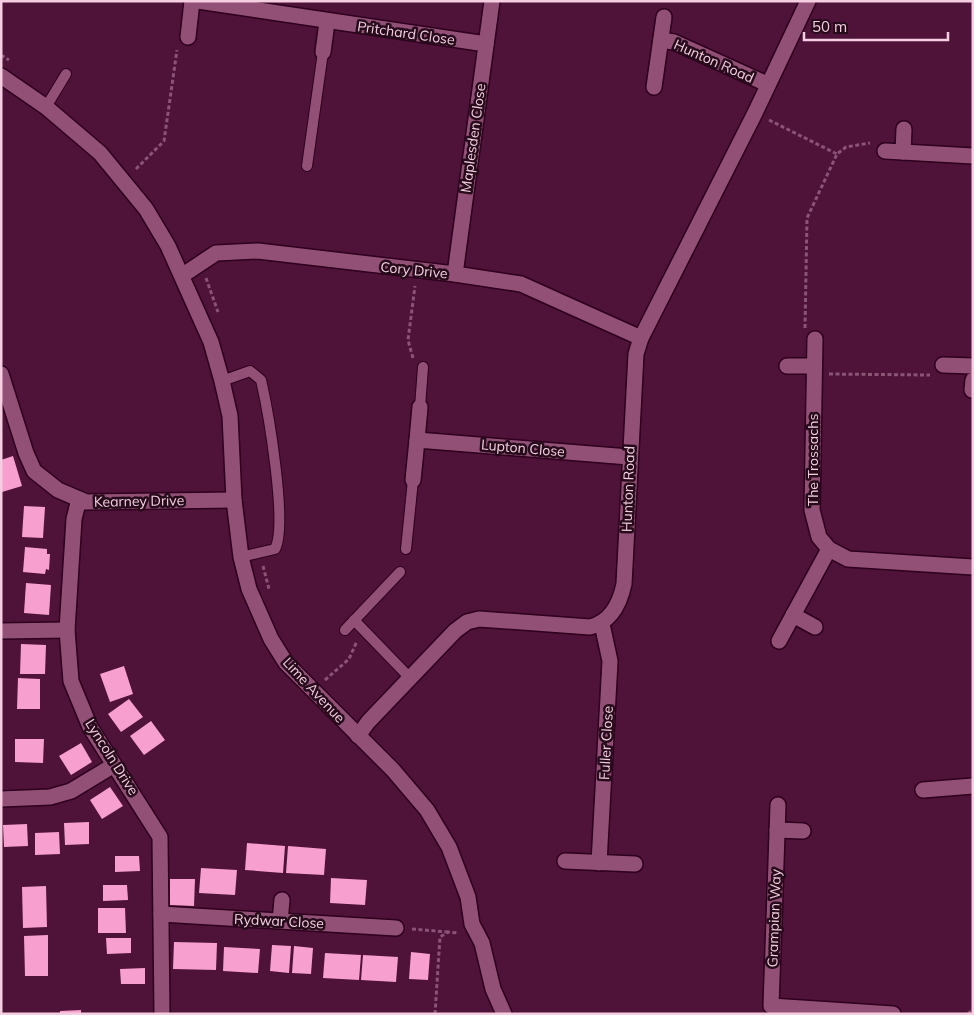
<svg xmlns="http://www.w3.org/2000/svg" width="974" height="1015" font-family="Mulish,sans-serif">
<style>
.building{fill:#f7a0d0}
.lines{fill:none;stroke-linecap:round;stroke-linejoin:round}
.lane-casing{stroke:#2e011e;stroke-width:12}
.street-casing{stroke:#2e011e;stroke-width:18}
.path{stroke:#8a5475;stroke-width:3;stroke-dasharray:4 2.5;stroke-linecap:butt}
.lane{stroke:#935076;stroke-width:10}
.street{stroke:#935076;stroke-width:15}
.labels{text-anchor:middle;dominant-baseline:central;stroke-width:5;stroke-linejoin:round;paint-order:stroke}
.street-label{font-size:14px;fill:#f5cee2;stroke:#260b1b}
</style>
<rect width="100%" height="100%" fill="#4f1239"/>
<g class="building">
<path d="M13,456l9,30 -20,6 -1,-32z"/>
<path d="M24,506l21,1 -2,31 -21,-1z"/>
<path d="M25,547l22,2v5h3l-1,16 -3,-1 -1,5 -22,-2z"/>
<path d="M26,583l25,2 -2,30 -25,-2z"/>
<path d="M21,644l25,1 -1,29h-25z"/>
<path d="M124,666l9,28 -23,8 -10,-28z"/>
<path d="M18,678l22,1v30h-23z"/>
<path d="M129,699l14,18 -22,15 -13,-18z"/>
<path d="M151,721l14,19 -21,15 -14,-19z"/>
<path d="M15,739h29l-1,24 -28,-1z"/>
<path d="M81,743l11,19 -21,13 -12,-19z"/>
<path d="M110,787l13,19 -21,13 -12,-19z"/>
<path d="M89,822v22l-24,1 -1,-22z"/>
<path d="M27,824l1,22 -24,1 -1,-22z"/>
<path d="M59,832l1,22 -25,1v-22z"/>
<path d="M247,843l38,3 -2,27 -38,-3z"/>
<path d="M288,846l38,3 -2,26 -38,-2z"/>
<path d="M115,856h24l1,15 -25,1z"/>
<path d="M201,868l36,2 -2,25 -36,-2z"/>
<path d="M331,878l36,2 -2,25 -35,-2z"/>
<path d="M170,879h25l-1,27 -24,-1z"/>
<path d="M103,885h24l1,15 -25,1z"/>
<path d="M46,886l1,41 -24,1 -1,-41z"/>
<path d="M98,908h27l1,25h-28z"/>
<path d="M48,935v41h-23l-1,-40z"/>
<path d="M106,938h25v15l-24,1z"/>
<path d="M174,942l43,1 -1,27 -43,-1z"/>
<path d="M272,945l19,1 -2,27 -19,-2z"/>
<path d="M294,946l19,2 -2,26 -19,-1z"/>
<path d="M224,947l36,2 -2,24 -35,-2z"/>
<path d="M411,952l19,2 -2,26 -19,-1z"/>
<path d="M325,953l36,2 -2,25 -36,-2z"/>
<path d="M363,955l35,2 -2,25 -35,-2z"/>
<path d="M145,968v16h-24l-1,-15z"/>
<path d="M81,1010v4h-21v-3z"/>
</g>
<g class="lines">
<g class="lane-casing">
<g id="lane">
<path d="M46,107l20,-33"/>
<path d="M307,166l16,-114"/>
<path d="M222,381l28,-10 11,9c7,30 27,145 14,169l-34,8"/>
<path d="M420,407l3,-40"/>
<path d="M406,549l7,-69"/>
<path d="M354,620l56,58"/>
<path d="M345,630l55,-58"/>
</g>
</g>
<g class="street-casing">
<g id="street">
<path d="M198,1l288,43"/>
<path d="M188,37l4,-36"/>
<path d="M661,40l13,2 93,42"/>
<path d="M323,52l4,-30"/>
<path d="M1,76l45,31 54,46 46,56 22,37 43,96 11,39 8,35 4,84 7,57 8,32 22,50 15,24 107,107 34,40 22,37 19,50 4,27 10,19 11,46 11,25"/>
<path d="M654,87l10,-70"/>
<path d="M885,151l88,5"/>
<path d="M903,152l1,-23"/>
<path d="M455,274l37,-273"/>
<path d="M183,275l33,-22 42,-2 197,23 66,10 120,54"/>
<path d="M815,339l-3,171 7,27 10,12 19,10 125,8"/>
<path d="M943,365l30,1"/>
<path d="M787,366h27"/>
<path d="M1,374l25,79 8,18 24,19 28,12 148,-2"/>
<path d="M972,390l1,-10"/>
<path d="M417,440l3,-33"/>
<path d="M413,480l4,-40 212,17"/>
<path d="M79,499l-5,20 -7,111 4,51 19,46 70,110 2,177"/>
<path d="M793,615l22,12"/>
<path d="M1,631l66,-1"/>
<path d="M779,641l50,-92"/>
<path d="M358,736l10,-14 87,-91 12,-9 12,-3 111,8c21,-5 30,-24 34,-43l12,-230 5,-16 114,-225 53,-112"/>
<path d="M923,790l50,-4"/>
<path d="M1,799l49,-2 21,-6 43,-26"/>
<path d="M778,805l-7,201 122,8"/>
<path d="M777,830l26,1"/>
<path d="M565,861l70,3"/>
<path d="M599,863l11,-202 -8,-37"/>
<path d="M161,914l235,14"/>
<path d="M280,921l2,-21"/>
</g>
</g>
<g class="path">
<path d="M1,55l8,5"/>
<path d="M769,120l68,34"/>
<path d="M136,169l28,-28 13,-91"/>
<path d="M206,278l12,34"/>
<path d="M805,328l2,-110 30,-64 9,-7 24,-4"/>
<path d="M413,358l-5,-18 7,-54"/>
<path d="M829,374l101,1"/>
<path d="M263,566l6,23"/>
<path d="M325,680l24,-21 8,-18"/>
<path d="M412,929l36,3"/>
<path d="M435,1014l5,-77 8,-5 10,1"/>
<path d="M968,1014l5,-5"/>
</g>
<use href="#lane" class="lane"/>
<use href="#street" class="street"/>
</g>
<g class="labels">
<g class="street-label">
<text transform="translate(406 33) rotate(8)">Pritchard Close</text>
<text transform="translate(714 61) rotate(24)">Hunton Road</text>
<text transform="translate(473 138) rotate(-82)">Maplesden Close</text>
<text transform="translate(414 270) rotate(6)">Cory Drive</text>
<text transform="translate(523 448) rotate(5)">Lupton Close</text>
<text transform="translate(813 460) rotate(-90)">The Trossachs</text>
<text transform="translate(628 489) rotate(-88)">Hunton Road</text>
<text transform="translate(139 501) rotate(-1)">Kearney Drive</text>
<text transform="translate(314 690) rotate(47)">Lime Avenue</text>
<text transform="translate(606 743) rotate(-87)">Fuller Close</text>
<text transform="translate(112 757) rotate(58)">Lyncoln Drive</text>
<text transform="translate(774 918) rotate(-88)">Grampian Way</text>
<text transform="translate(279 921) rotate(3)">Rydwar Close</text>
</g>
</g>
<rect width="974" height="1015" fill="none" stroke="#f5cee2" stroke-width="5"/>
<path d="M804 32v8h144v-8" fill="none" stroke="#f5cee2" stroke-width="2.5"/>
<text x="812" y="32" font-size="15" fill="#f5cee2" stroke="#260b1b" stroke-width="4" paint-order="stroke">50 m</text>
</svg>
